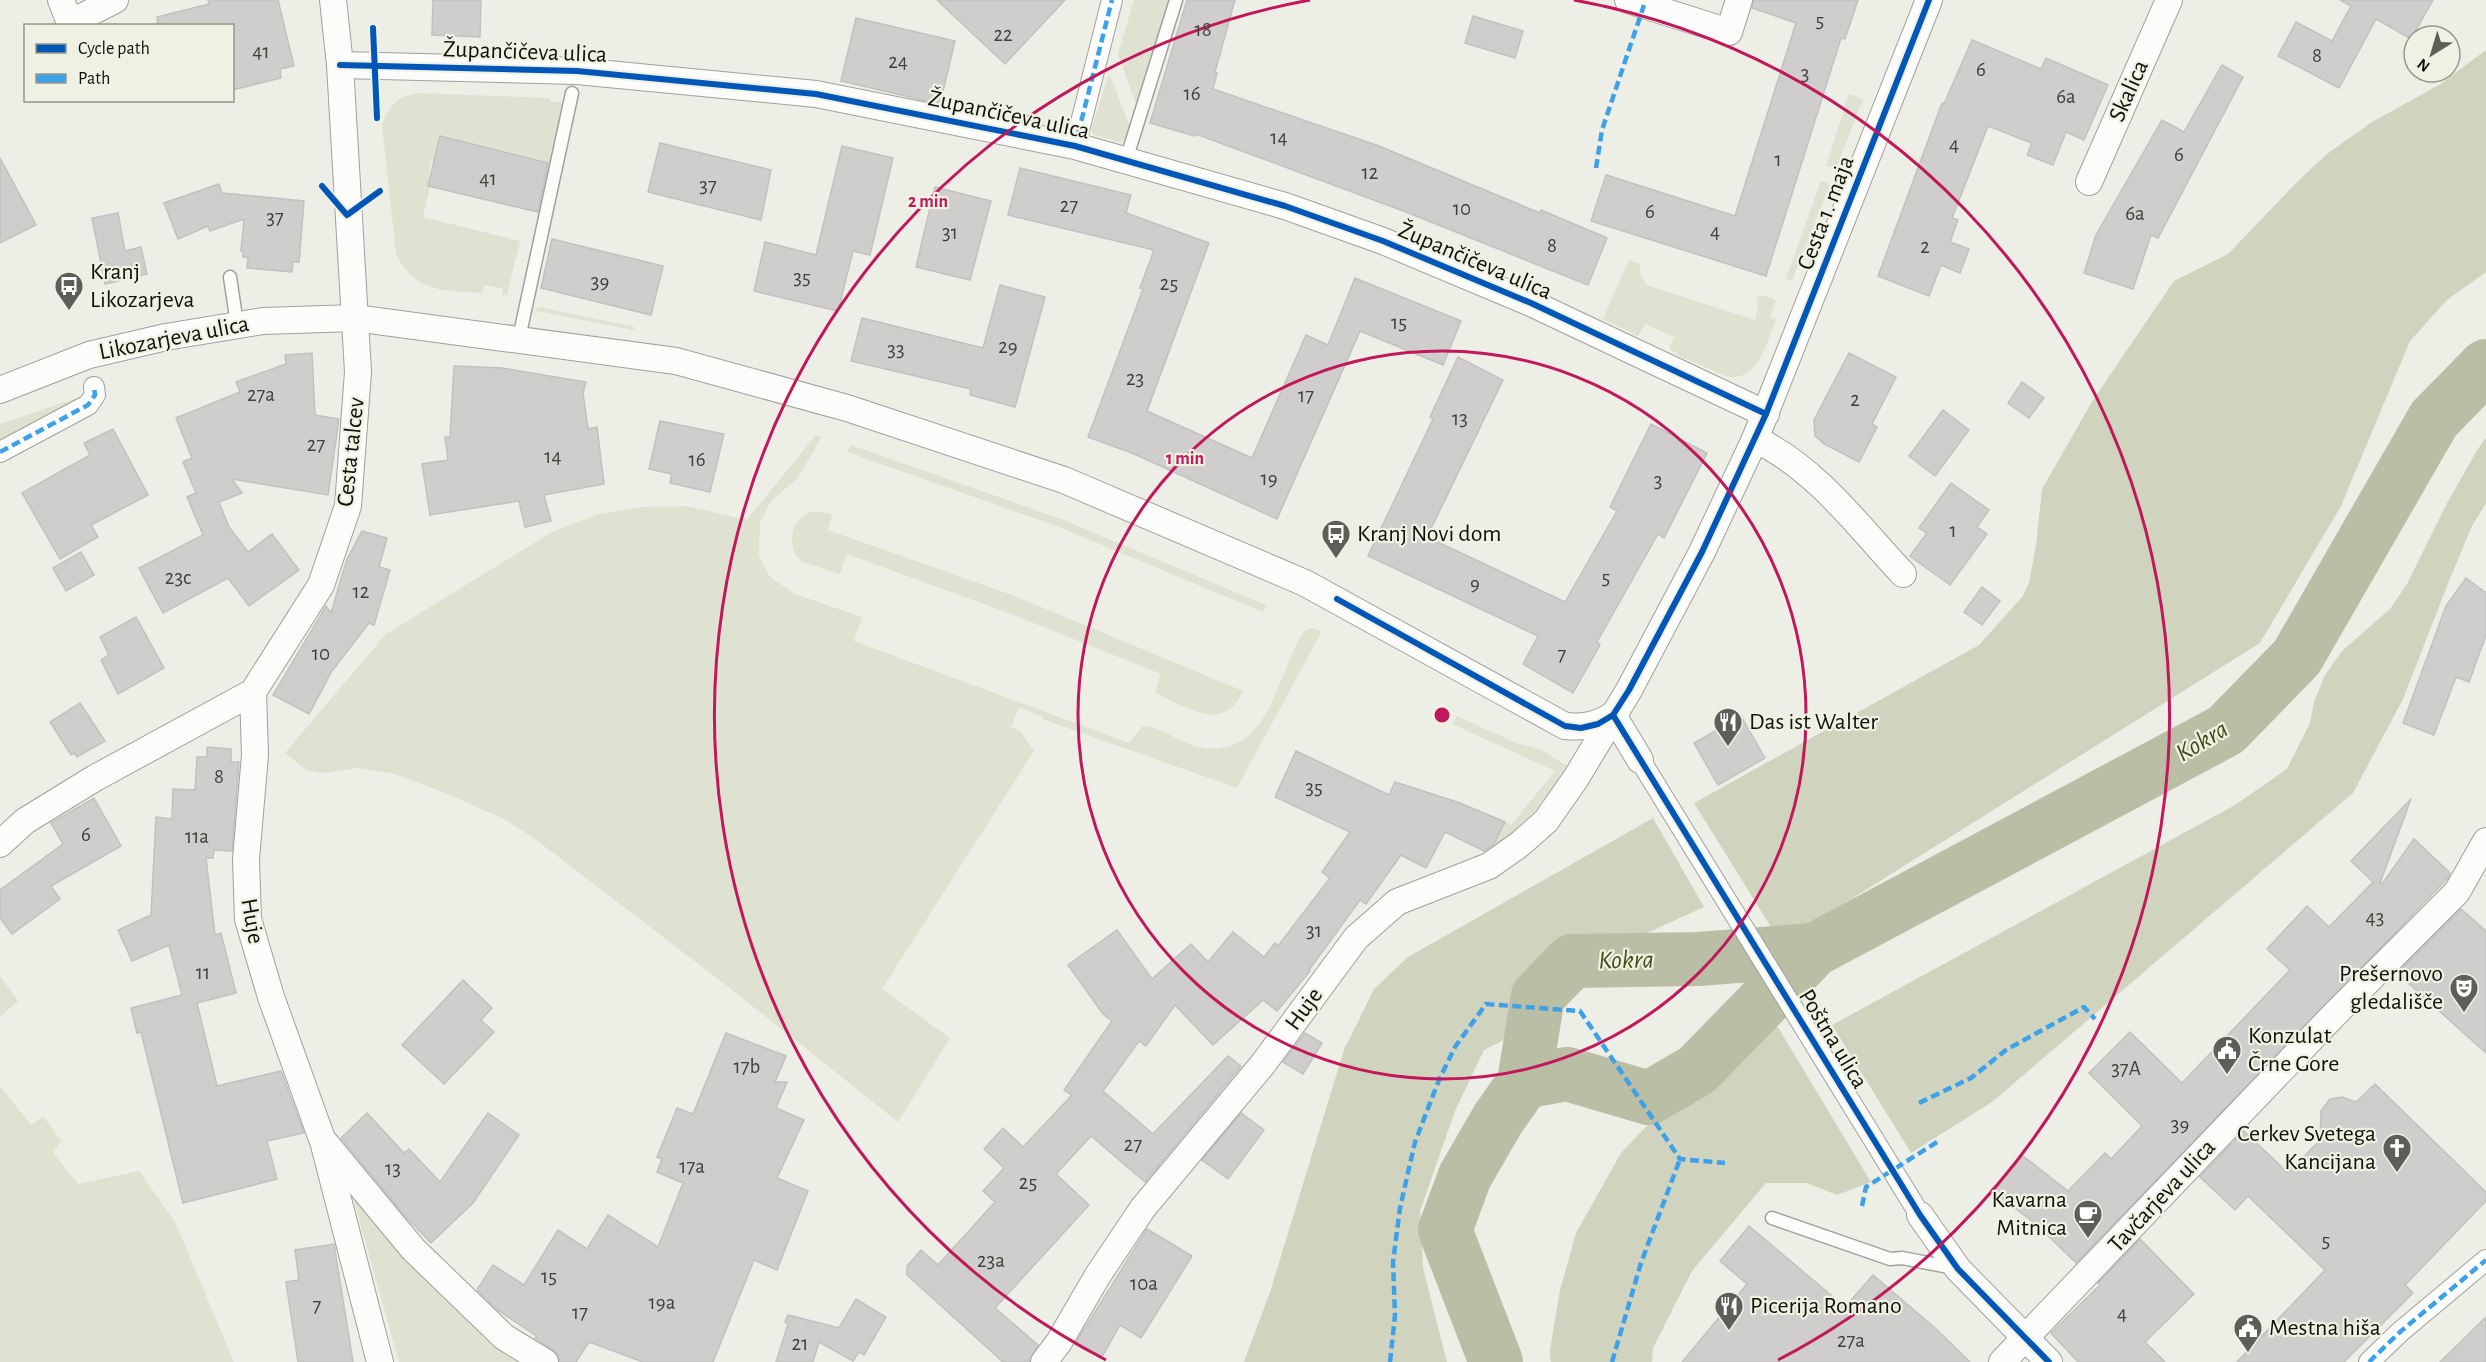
<svg xmlns="http://www.w3.org/2000/svg" width="2486" height="1362" font-family="'Alegreya Sans',sans-serif">
<style>
.green{fill:#dfe2d0}
.forest{fill:#d0d4be}
.lines{fill:none;stroke-linecap:round;stroke-linejoin:round}
.river{stroke:#b9bea4;stroke-width:54}
.building{fill:#cfcecd;stroke:#c2c1c0;stroke-width:1.5}
.service-casing{stroke:#a0a19b;stroke-width:15}
.pedestrian-casing{stroke:#a0a19b;stroke-width:22}
.minor-casing{stroke:#a0a19b;stroke-width:28}
.service{stroke:#fcfcfb;stroke-width:12}
.pedestrian{stroke:#fcfcfb;stroke-width:20}
.minor{stroke:#fcfcfb;stroke-width:26}
.quiet{stroke:#3da1e9;stroke-width:4.5;stroke-dasharray:9 4.5;stroke-linecap:butt}
.cycleway-casing{stroke:#eff2e2;stroke-width:10}
.cycleway{stroke:#0057b8;stroke-width:6}
.ring{fill:none;stroke:#c2185b;stroke-width:3}
.labels{text-anchor:middle;dominant-baseline:central;stroke-width:4.5;stroke-linejoin:round;paint-order:stroke}
.number-label{font-size:21px;fill:#40403c}
.street-label{font-size:24px;fill:#10110b;stroke:#eff2e2}
.poi-label{font-size:24px;fill:#10110b;stroke:#eff2e2;text-anchor:start}
.water-label{font-size:26px;font-style:italic;fill:#454c15;stroke:#eff2e2}
.centre{fill:#c2185b;stroke:#eff2e2;stroke-width:3}
.ring-label{font-size:18px;text-anchor:middle;font-weight:bold;fill:#c2185b;stroke:#eff2e2;stroke-width:4.5;stroke-linejoin:round;paint-order:stroke}
</style>
<rect width="100%" height="100%" fill="#edeee6"/>
<g class="green">
<path d="M1134,0h35l-32,107 -19,-53z"/>
<path d="M1109,73l21,54 -4,12 -7,3 -26,-8 -2,-4z"/>
<path d="M418,93l132,5v3l13,2 -7,48 -6,12 -110,-27 -6,25h-3l-3,24 2,1 -7,31 97,24 -13,54h-5v-7l-18,-3 -1,8c-40,-3 -67,1 -87,-39l-14,-128c7,-20 15,-30 36,-33z"/>
<path d="M1849,94l14,5 -27,70 -10,-3z"/>
<path d="M1821,181l9,3 -38,97 -6,-2z"/>
<path d="M1629,260l12,4 -2,6 7,15 109,35 3,-14 -2,-9 7,-2 13,5 -6,17 6,2c-8,20 -18,62 -47,58 -8,-2 -15,-6 -22,-9 -13,-6 -27,-10 -38,-20l5,-11 -29,-13 -7,12 -35,-17z"/>
<path d="M540,307l94,20v3l-102,-20z"/>
<path d="M86,395l1,1 -87,46v-18z"/>
<path d="M815,436l7,1 -25,42 -26,22 -11,22 -1,32 11,22 25,17 67,23 -8,24 275,102 14,-17c22,1 39,20 61,22 67,8 73,-76 100,-117l8,-3 10,3 -85,157 -195,-69 1,-2 -24,-10 -8,20 9,4 14,20 -152,238 68,49 -52,84 -167,-133 -196,-150 -31,-20 -66,-29 -47,-17 -35,-5 -28,5 -21,-2 -22,-18 101,-119 166,-102 47,-18 40,-7 47,-1 61,14z"/>
<path d="M851,445l210,74 205,86 -3,7 -204,-85 -212,-75z"/>
<path d="M814,511l18,3 -4,16 187,66 228,95c-19,43 -57,16 -88,2l6,-19 -150,-60 -164,-60 -7,20 -37,-12 -8,-7c-7,-20 -2,-38 19,-44z"/>
<path d="M1457,716l59,27 26,7 28,18 -36,44 -45,42 16,-32 6,3 44,-54 -103,-47z"/>
<path d="M0,976l18,25 -18,16z"/>
<path d="M0,1086l31,39 12,-9 18,25 -8,12 25,31 61,-13 36,51 59,140h-234z"/>
<path d="M351,1190l179,172h-131z"/>
</g>
<g class="forest">
<path d="M2486,50v222l-39,28 -37,41 -69,165 -81,137 -479,300 -87,-140 285,-158 44,-49 6,-13 7,-38 6,-56 51,-89 81,-119 54,-27 70,-73 29,-27 45,-32 67,-37z"/>
<path d="M2486,438v65l-14,23 -23,55 -46,118 -50,94 -361,309 -81,51 -79,-128 403,-220 52,-36 23,-46 4,-21 11,-27 17,-24 48,-42 17,-25 40,-81 31,-54z"/>
<path d="M1653,818l51,89 -125,57 -57,67 -38,19 -29,61 -35,100 3,57 24,94h-203l26,-70 74,-242 30,-61 34,-32z"/>
<path d="M1776,1024l95,158 -34,13 -30,-12h-41l-74,88 -39,77 -1,14h-101l-1,-12 10,-60 16,-57 45,-80 42,-44 10,-21 33,-25z"/>
</g>
<g class="lines">
<g class="river">
<path d="M1524,1082l14,-86 34,-35 126,-2 116,-9"/>
<path d="M1496,1362l-51,-132 20,-54 33,-57 26,-37 43,-8 82,24 48,-28 117,-120 412,-220 71,-73 137,-238 52,-53"/>
</g>
</g>
<g class="building">
<path d="M208,0h70l16,66 -14,3 1,9 -49,12v-64h-74l-1,-9 52,-13z"/>
<path d="M433,0h48l-1,37 -48,-2z"/>
<path d="M937,0h128l-60,64z"/>
<path d="M1187,0h48l-20,72 2,1 -4,16 166,57 161,67 1,-3 66,28 -19,47 -182,-73 -210,-78 -1,2 -45,-13z"/>
<path d="M1754,0h104l-13,39 -4,-1 -75,238 -175,-55 15,-46 129,41 61,-193 -44,-15z"/>
<path d="M2340,0h93l-22,39 -35,-20 -37,69 -61,-32 18,-34 36,19 19,-35z"/>
<path d="M1473,16l50,15 -8,27 -50,-15z"/>
<path d="M856,18l99,23 -15,63 -99,-23z"/>
<path d="M1972,40l69,29 5,-11 62,27 -24,55 -18,-8 -13,33 -26,-10 5,-12 -44,-17 -36,92 6,2 -8,22 19,7 -9,24 -19,-8 -12,31 -51,-20 64,-173 2,1z"/>
<path d="M2222,65l21,12 -85,161 -7,-3 -18,54 -49,-16 12,-38 66,-115 22,12z"/>
<path d="M440,136l108,27 -10,49 -110,-26z"/>
<path d="M660,143l111,27 -10,50 -113,-28z"/>
<path d="M842,146l51,12 -23,97 -17,-4 -15,60 -84,-20 11,-49 51,13z"/>
<path d="M0,158l36,67 -36,18z"/>
<path d="M1020,168l111,27 -5,18 83,30 -62,168 105,47 54,-123 22,10 27,-67 106,43 -18,44 -83,-34 -83,188 -145,-66 -44,-16 55,-148 -3,-1 14,-38 -146,-35z"/>
<path d="M219,184l3,9 82,8 -5,61h-6l-1,10 -45,-4 1,-11h-5v-5l-2,-1 3,-32 -34,12 -2,-5 -30,13 -14,-36z"/>
<path d="M935,187l56,14 -21,79 -54,-13z"/>
<path d="M118,213l7,38 16,-4 6,27 -42,10 -13,-66z"/>
<path d="M552,239l111,27 -12,49 -110,-27z"/>
<path d="M1000,285l45,12 -30,110 -45,-12 1,-6 -120,-28 11,-43 121,30z"/>
<path d="M312,353l3,62 24,4 -11,76 -96,-16 10,14 -23,9 10,25 19,25 24,-18 27,36 -50,36 -21,-28 -65,35 -24,-45 64,-33 -16,-38 9,-4 -13,-31 9,-4 -16,-40 64,-26 -4,-10 50,-18 -1,-9z"/>
<path d="M1849,353l47,24 -24,47 5,3 -18,35 -35,-18 -9,-8 -1,-16z"/>
<path d="M1458,357l45,23 -76,157 138,65 52,-91 -7,-4 41,-83 56,29 -43,85 -6,-4 -61,108 3,3 -27,48 -50,-29 15,-28 -170,-80 65,-137 -3,-2z"/>
<path d="M454,366l48,2 84,14 -3,11 5,36 9,-2 7,57 -60,11 7,26 -26,6 -6,-26 -89,14 -8,-51 26,-4 -3,-23h5z"/>
<path d="M2022,382l22,16 -15,20 -21,-15z"/>
<path d="M1943,410l26,20 -34,46 -26,-20z"/>
<path d="M660,421l64,13 -14,58 -40,-9 2,-9 -23,-5z"/>
<path d="M113,429l35,66 -57,30 7,12 -38,22 -38,-66 68,-38 -6,-12z"/>
<path d="M1951,483l38,27 -12,17 10,7 -37,51 -40,-29 17,-23 -8,-5z"/>
<path d="M362,531l25,7 -8,29 11,3 -16,55 -5,-2 -37,48 -23,43 -36,-19 53,-89 5,7 16,-54z"/>
<path d="M81,552l13,23 -28,16 -13,-23z"/>
<path d="M2466,578l20,15v42l-17,47 -13,-5 -22,58 -31,-12 43,-117z"/>
<path d="M1982,587l18,14 -18,24 -18,-13z"/>
<path d="M136,617l28,51 -46,26 -17,-34 8,-5 -9,-18z"/>
<path d="M80,703l25,38 -28,16 -3,-4 -3,2 -21,-33z"/>
<path d="M1741,716l24,42 -47,27 -24,-42z"/>
<path d="M207,747l24,2v13h8l-7,89 -18,-1 -1,8h-7l9,77 6,-2 15,60 -39,10 20,83 64,-15 23,62 -37,8 10,38 -94,24 -42,-171 -4,1 -6,-25 51,-13 -13,-50 -37,16 -14,-31 33,-15 5,-98 16,2 1,-30 22,1 2,-33h10z"/>
<path d="M1296,751l93,44 6,-13 65,21 45,19 -11,22 -10,7 -39,-19 -19,36 -25,-13 -35,49 -6,-4 -51,70 1,1 -33,40 -14,-11 -50,45 -38,-40 -29,41 -7,-5 -36,50 50,43 75,-78 13,10 -96,116 -54,-46 -35,38 33,31 -94,103 43,37 -9,17h-26l-96,-87v-9l14,-16 17,15 57,-63 -12,-11 21,-23 -20,-19 19,-21 20,19 49,-52 -8,-5 48,-69 -9,-7 -35,-49 49,-35 35,49 39,-35 17,18 25,-30 31,25 11,-14 3,3 52,-68 -8,-6 28,-40 -75,-35z"/>
<path d="M94,798l27,48 -70,40 9,13 -48,35 -12,-16v-28l63,-46 -12,-21z"/>
<path d="M2411,799l-31,84 2,1 32,-45 36,34 -2,5 -372,385 -40,-39 -45,-34 32,-34 45,35 37,-38 6,6 31,-33 -53,-53 41,-41 52,51 108,-113 -23,-21 40,-43 22,21 44,-45 -22,-21z"/>
<path d="M2461,909l25,22v122l-89,-80z"/>
<path d="M463,980l29,28 -11,12 13,12 -50,52 -42,-39z"/>
<path d="M726,1033l60,23 -11,26h12l-11,26 28,12 -27,58 31,13 -31,79 -23,-10 -41,102h-70l-54,-20 -13,20h-16l-2,-7 -5,-5 -18,-12 2,-2 -38,-25 -22,-21 16,-25 31,20 34,-55 29,19 21,-34 50,32 25,-64 -26,-11 5,-13 -5,-2 20,-49 16,6z"/>
<path d="M1305,1033l17,10 -19,31 -20,-12z"/>
<path d="M2375,1084l111,108v9l-81,84 8,8 -69,69h-107l88,-92 -77,-74 -13,14 -35,-33 44,-46 44,42 32,-33 1,-29 9,-12 12,-2 14,5z"/>
<path d="M367,1113l37,40 5,-4 31,33 48,-69 31,22 -46,68 -42,40 -26,-27 -64,-78z"/>
<path d="M1241,1113l23,17 -36,49 -26,-19z"/>
<path d="M1749,1226l96,81 28,-32 61,52 36,35h-288l65,-78 -27,-23z"/>
<path d="M1147,1229l45,27 -51,82 -21,-13 -18,32 -26,-15z"/>
<path d="M2140,1239l54,55 -49,48 20,20h-87l-27,-29 49,-48 -2,-2z"/>
<path d="M334,1244l19,118h-55l-12,-80 13,-2 -4,-30z"/>
<path d="M856,1299l30,18 -22,38 -5,-3 -6,9 -34,-19 -6,20h-37l12,-38 -3,-2 3,-7 51,13z"/>
<path d="M2486,1317v45h-46z"/>
</g>
<g class="lines">
<g class="service-casing">
<g id="service">
<path d="M1126,160l50,-160"/>
<path d="M230,277l7,47"/>
<path d="M519,338l53,-245"/>
<path d="M1772,1218l118,41 12,-1 52,10"/>
</g>
</g>
<g class="pedestrian-casing">
<g id="pedestrian">
<path d="M1078,134l34,-134"/>
<path d="M0,452l88,-47 7,-10 -1,-8"/>
<path d="M1640,760l280,455"/>
<path d="M2369,1362l31,-30 86,-72"/>
</g>
</g>
<g class="minor-casing">
<g id="minor">
<path d="M61,0l9,23 45,-23"/>
<path d="M1628,0l101,32 10,-32"/>
<path d="M340,65l237,6 239,23 259,52 210,60 98,35 148,62 235,111"/>
<path d="M2089,182l80,-182"/>
<path d="M0,390l89,-35 77,-18 97,-16 92,-3 321,43 171,47 217,72 241,103 260,143c19,2 32,-1 48,-11"/>
<path d="M1755,439c61,29 103,87 148,135"/>
<path d="M253,692l2,63 -9,104 2,60 23,78 51,142 91,110 91,88 41,25"/>
<path d="M1613,715l27,45"/>
<path d="M0,844l25,-23 70,-43 158,-86 68,-107 27,-79 10,-134 -18,-307 -7,-65"/>
<path d="M324,1145l56,217"/>
<path d="M1920,1215l38,54 91,93"/>
<path d="M1044,1362l15,-20 39,-67 45,-67 120,-144 93,-126 41,-36 92,-36 31,-22 26,-23 30,-43 53,-88 73,-138 53,-113 174,-439"/>
<path d="M2002,1362l330,-345 125,-125 29,-51"/>
</g>
</g>
<use href="#service" class="service"/>
<use href="#pedestrian" class="pedestrian"/>
<use href="#minor" class="minor"/>
<g class="quiet">
<path d="M1078,134l34,-134"/>
<path d="M1596,168l6,-38 42,-125"/>
<path d="M0,452l88,-47 7,-10 -1,-8"/>
<path d="M1919,1103l52,-25 35,-28 78,-43 11,12"/>
<path d="M1862,1206l4,-19 71,-45"/>
<path d="M1390,1362l5,-47 -2,-53 7,-54 15,-66 24,-62 16,-33 31,-43 94,7 100,148 45,4"/>
<path d="M1612,1362l29,-99 39,-104"/>
<path d="M2369,1362l31,-30 86,-72"/>
</g>
<g class="cycleway-casing">
<g id="cycleway">
<path d="M373,28l4,90"/>
<path d="M340,65l237,6 239,23 259,52 210,60 98,35 148,62 235,111"/>
<path d="M322,186l25,29 33,-24"/>
<path d="M1337,599l228,127 16,2 17,-4 15,-9 16,-25 73,-138 64,-138 163,-414"/>
<path d="M1613,715l307,500 38,54 91,93"/>
</g>
</g>
<use href="#cycleway" class="cycleway"/>
</g>
<g class="ring">
<circle cx="1442" cy="715" r="364"/>
<path d="M1106 1360A727 727 0 0 1 1310 0M1574 0A727 727 0 0 1 1778 1360"/>
</g>
<defs>
<g id="bus-pin" transform="scale(1.5)"><path d="M0 17L-7.5 6A9.5 9.5 0 1 1 7.5 6Z" fill="#5d5e58" stroke="#eff2e2"/><path d="M-5-6H5V4H4V6H2V4H-2V6H-4V4H-5ZM-3.5-4V0h7V-4ZM-3.5 1.2v1.5H-2V1.2ZM2 1.2v1.5H3.5V1.2Z" fill="#fff"/></g>
<g id="restaurant-pin" transform="scale(1.5)"><path d="M0 17L-7.5 6A9.5 9.5 0 1 1 7.5 6Z" fill="#5d5e58" stroke="#eff2e2"/><path d="M-5-6h1v4h1v-4h1v4h1v-4h1v5L-1.5 .5V6h-2V.5L-5-1ZM5-6V6H3V1.5H1.5Q1.5-4 5-6Z" fill="#fff"/></g>
<g id="theatre-pin" transform="scale(1.5)"><path d="M0 17L-7.5 6A9.5 9.5 0 1 1 7.5 6Z" fill="#5d5e58" stroke="#eff2e2"/><path d="M-5-5.5Q0-4 5-5.5V0Q5 5 0 6Q-5 5-5 0ZM-3.3-2.5H-1v1.5H-3.3ZM1-2.5H3.3v1.5H1ZM-2.8 1Q0 5.5 2.8 1Z" fill="#fff"/></g>
<g id="civic-pin" transform="scale(1.5)"><path d="M0 17L-7.5 6A9.5 9.5 0 1 1 7.5 6Z" fill="#5d5e58" stroke="#eff2e2"/><path d="M-.6-6.5H3V-4.5H.6V-3L4-1V1h2V6H-6V1h2V-1L-.6-3ZM-1.2 2.5V6h2.4V2.5Z" fill="#fff"/></g>
<g id="church-pin" transform="scale(1.5)"><path d="M0 17L-7.5 6A9.5 9.5 0 1 1 7.5 6Z" fill="#5d5e58" stroke="#eff2e2"/><path d="M-1.2-6h2.4v3.5h3.3v2.4h-3.3V6h-2.4V-.1h-3.3v-2.4h3.3Z" fill="#fff"/></g>
<g id="cafe-pin" transform="scale(1.5)"><path d="M0 17L-7.5 6A9.5 9.5 0 1 1 7.5 6Z" fill="#5d5e58" stroke="#eff2e2"/><path d="M-5.5-4.5H6V0H3Q3 3.5 0 3.5H-2.5Q-5.5 3.5-5.5 0ZM3-3.2v2h1.7v-2ZM-6 4.5H4V6H-6Z" fill="#fff"/></g>
</defs>
<g fill-rule="evenodd">
<use href="#bus-pin" x="69" y="286"/>
<use href="#bus-pin" x="1336" y="534"/>
<use href="#restaurant-pin" x="1728" y="722"/>
<use href="#theatre-pin" x="2464" y="988"/>
<use href="#civic-pin" x="2227" y="1050"/>
<use href="#church-pin" x="2397" y="1148"/>
<use href="#cafe-pin" x="2088" y="1214"/>
<use href="#restaurant-pin" x="1729" y="1306"/>
<use href="#civic-pin" x="2248" y="1328"/>
</g>
<g class="labels">
<g class="number-label">
<text x="1820" y="20">5</text>
<text x="1203" y="29">18</text>
<text x="1003" y="34">22</text>
<text x="261" y="51">41</text>
<text x="2317" y="55">8</text>
<text x="898" y="61">24</text>
<text x="1981" y="69">6</text>
<text x="1805" y="73">3</text>
<text x="1192" y="93">16</text>
<text x="2066" y="96">6a</text>
<text x="1279" y="137">14</text>
<text x="1954" y="144">4</text>
<text x="2179" y="154">6</text>
<text x="1778" y="159">1</text>
<text x="1370" y="172">12</text>
<text x="488" y="178">41</text>
<text x="708" y="185">37</text>
<text x="1069" y="205">27</text>
<text x="1462" y="208">10</text>
<text x="1650" y="211">6</text>
<text x="2135" y="213">6a</text>
<text x="275" y="217">37</text>
<text x="1715" y="231">4</text>
<text x="950" y="232">31</text>
<text x="1552" y="245">8</text>
<text x="1925" y="246">2</text>
<text x="802" y="277">35</text>
<text x="600" y="281">39</text>
<text x="1169" y="283">25</text>
<text x="1399" y="322">15</text>
<text x="1008" y="346">29</text>
<text x="896" y="349">33</text>
<text x="1135" y="378">23</text>
<text x="261" y="394">27a</text>
<text x="1306" y="395">17</text>
<text x="1855" y="399">2</text>
<text x="1460" y="418">13</text>
<text x="316" y="444">27</text>
<text x="553" y="456">14</text>
<text x="697" y="459">16</text>
<text x="1269" y="478">19</text>
<text x="1658" y="480">3</text>
<text x="1953" y="530">1</text>
<text x="178" y="577">23c</text>
<text x="1606" y="577">5</text>
<text x="1475" y="583">9</text>
<text x="361" y="591">12</text>
<text x="321" y="653">10</text>
<text x="1562" y="654">7</text>
<text x="219" y="776">8</text>
<text x="1314" y="787">35</text>
<text x="86" y="834">6</text>
<text x="197" y="836">11a</text>
<text x="2375" y="917">43</text>
<text x="1314" y="930">31</text>
<text x="203" y="972">11</text>
<text x="747" y="1066">17b</text>
<text x="2126" y="1068">37A</text>
<text x="2180" y="1124">39</text>
<text x="1133" y="1144">27</text>
<text x="692" y="1166">17a</text>
<text x="393" y="1168">13</text>
<text x="1028" y="1182">25</text>
<text x="2326" y="1240">5</text>
<text x="991" y="1260">23a</text>
<text x="549" y="1276">15</text>
<text x="1144" y="1283">10a</text>
<text x="662" y="1302">19a</text>
<text x="317" y="1305">7</text>
<text x="580" y="1312">17</text>
<text x="2122" y="1313">4</text>
<text x="1851" y="1340">27a</text>
<text x="800" y="1343">21</text>
</g>
<g class="street-label">
<text transform="translate(525 52) rotate(2)">Župančičeva ulica</text>
<text transform="translate(2129 91) rotate(-66)">Skalica</text>
<text transform="translate(1009 115) rotate(12)">Župančičeva ulica</text>
<text transform="translate(1826 213) rotate(-69)">Cesta 1. maja</text>
<text transform="translate(1475 261) rotate(23)">Župančičeva ulica</text>
<text transform="translate(174 338) rotate(-11)">Likozarjeva ulica</text>
<text transform="translate(351 452) rotate(-84)">Cesta talcev</text>
<text transform="translate(252 921) rotate(80)">Huje</text>
<text transform="translate(1304 1009) rotate(-54)">Huje</text>
<text transform="translate(1833 1039) rotate(59)">Poštna ulica</text>
<text transform="translate(2162 1196) rotate(-47)">Tavčarjeva ulica</text>
</g>
<g class="poi-label">
<text x="90" y="272">Kranj<tspan x="90" dy="28">Likozarjeva</tspan></text>
<text x="1357" y="534">Kranj Novi dom</text>
<text x="1749" y="722">Das ist Walter</text>
<text x="2443" y="974" text-anchor="end">Prešernovo<tspan x="2443" dy="28">gledališče</tspan></text>
<text x="2248" y="1036">Konzulat<tspan x="2248" dy="28">Črne Gore</tspan></text>
<text x="2376" y="1134" text-anchor="end">Cerkev Svetega<tspan x="2376" dy="28">Kancijana</tspan></text>
<text x="2067" y="1200" text-anchor="end">Kavarna<tspan x="2067" dy="28">Mitnica</tspan></text>
<text x="1750" y="1306">Picerija Romano</text>
<text x="2269" y="1328">Mestna hiša</text>
</g>
<g class="water-label">
<text transform="translate(2202 741) rotate(-31)">Kokra</text>
<text transform="translate(1626 960) rotate(-1)">Kokra</text>
</g>
</g>
<circle cx="1442" cy="715" r="9" class="centre"/>
<g class="ring-label">
<text x="928" y="207">2 min</text>
<text x="1185" y="464">1 min</text>
</g>
<rect x="24" y="24" width="210" height="78" fill="#eff2e2" stroke="#96988c" stroke-width="1.5"/>
<rect x="36" y="44" width="30" height="9" fill="#0057b8" stroke="#96988c" stroke-width="1.5"/>
<text x="78" y="54" font-size="18" fill="#10110b">Cycle path</text>
<rect x="36" y="74" width="30" height="9" fill="#3da1e9" stroke="#96988c" stroke-width="1.5"/>
<text x="78" y="84" font-size="18" fill="#10110b">Path</text>
<g transform="translate(2432 54) rotate(217)"><circle r="28" fill="#eff2e2" stroke="#96988c" stroke-width="1.5"/>
<path d="M0-4.5L10 22L0 15L-10 22Z" fill="#5d5e58"/>
<text y="-9" font-size="16" font-weight="bold" text-anchor="middle" fill="#10110b">N</text>
</g>
</svg>
